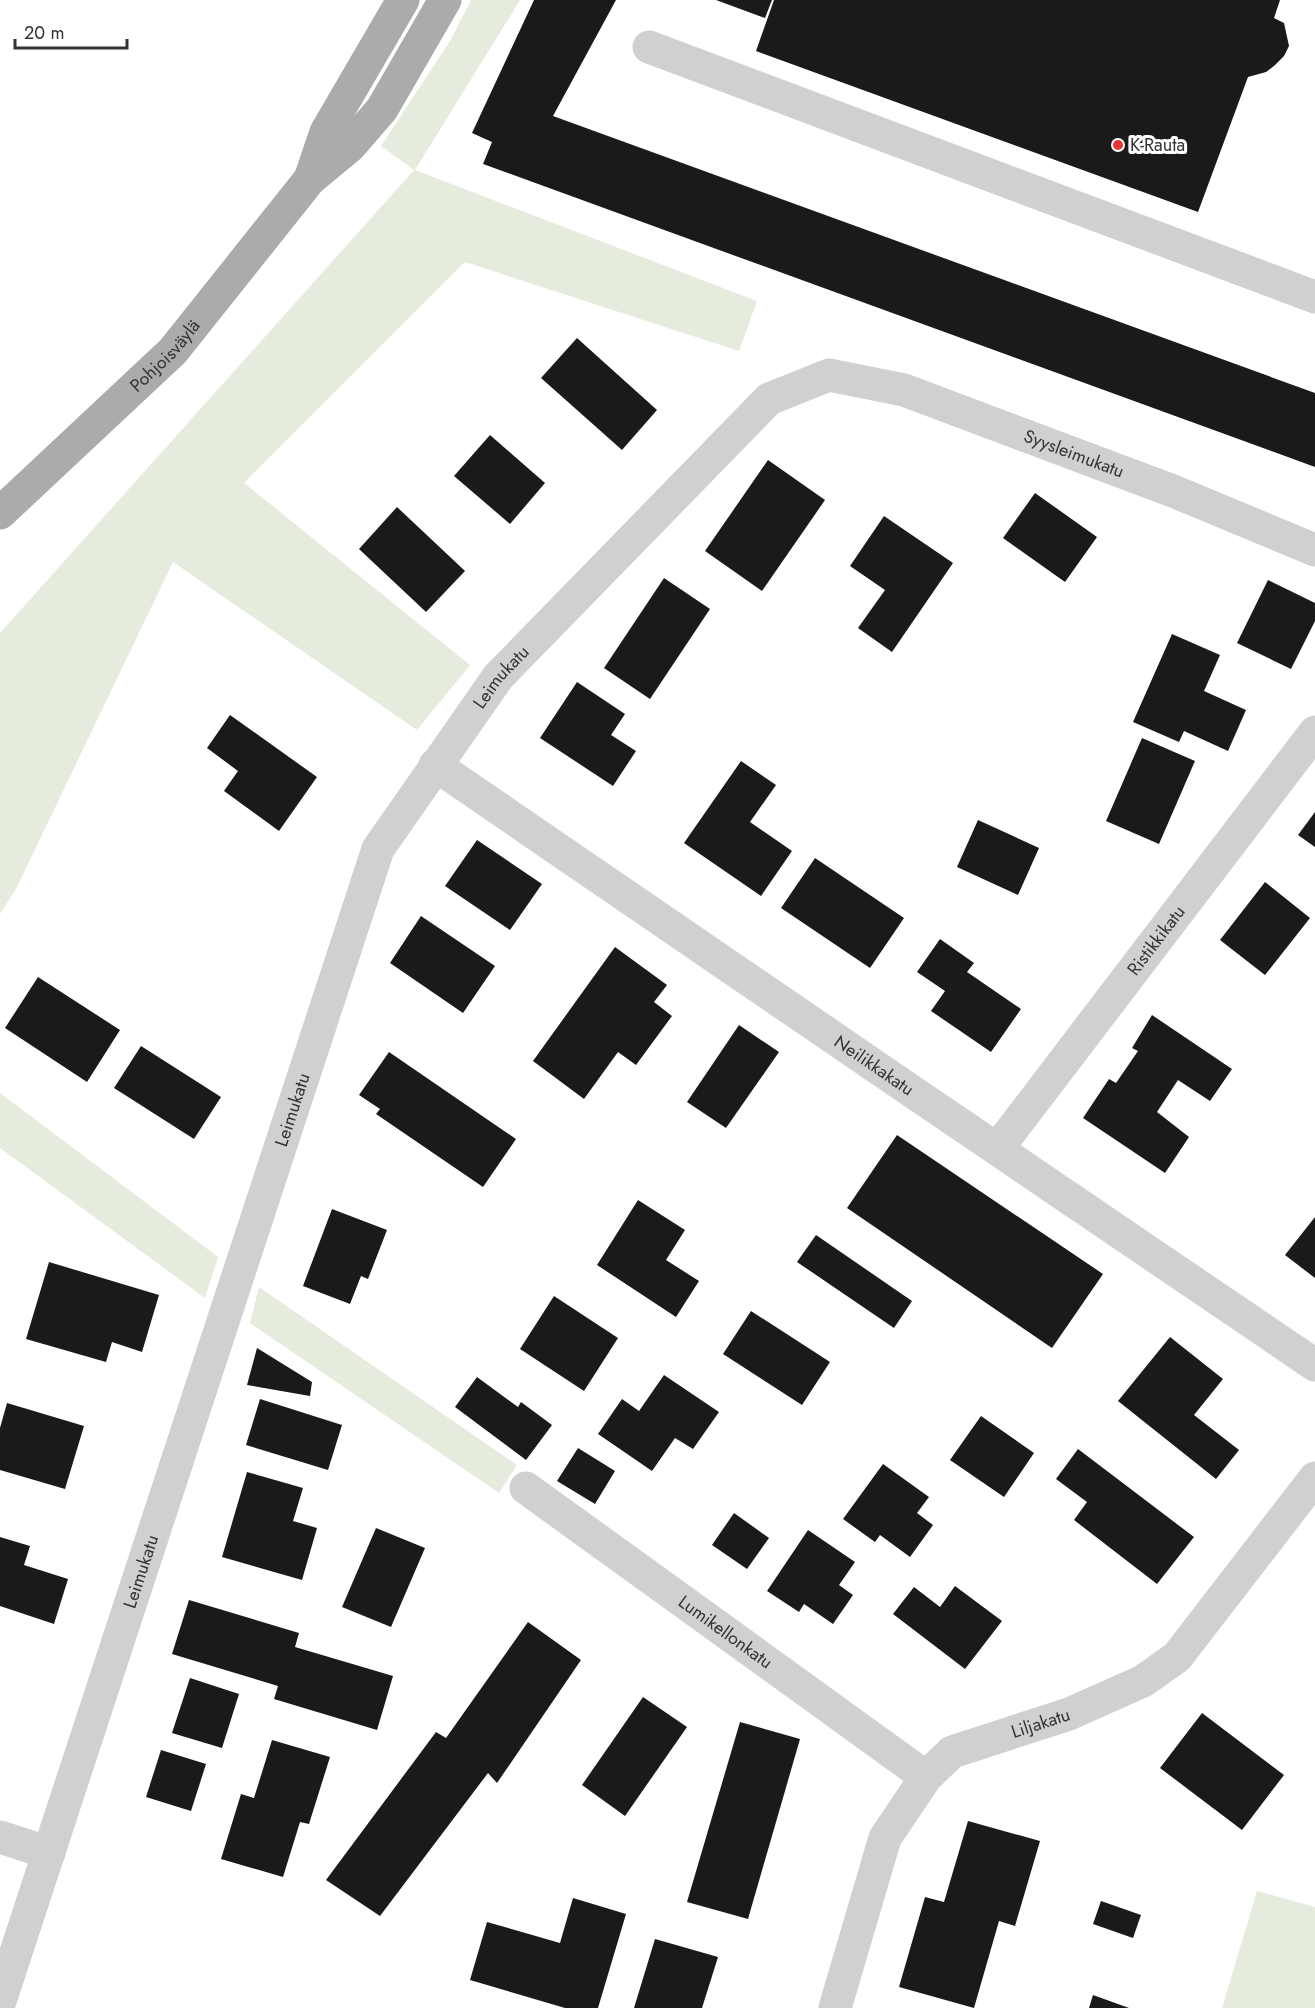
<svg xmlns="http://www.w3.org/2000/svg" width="1315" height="2008" font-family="Jost,sans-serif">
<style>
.green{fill:#e5ecde}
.building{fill:#1a1a1a}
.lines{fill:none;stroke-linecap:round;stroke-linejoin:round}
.minor{stroke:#d0d0d0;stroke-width:33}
.major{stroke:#ababab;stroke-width:33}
.poi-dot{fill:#e93536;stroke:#fff;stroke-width:2}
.labels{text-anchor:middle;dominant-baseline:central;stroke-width:6;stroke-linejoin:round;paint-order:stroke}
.poi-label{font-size:18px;fill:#333;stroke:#fff;text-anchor:start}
.street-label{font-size:18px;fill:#333;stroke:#fff}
</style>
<rect width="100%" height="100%" fill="#fff"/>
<g class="green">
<path d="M471,0h49l-105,170 342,131 -18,50 -274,-89 -221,221 226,182 -53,65 -244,-168 -157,327 -16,25v-281l414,-463 -33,-24 69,-105z"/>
<path d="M0,1093l218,164 -13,41 -205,-150z"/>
<path d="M259,1287l258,178 -18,28 -249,-170z"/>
<path d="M1257,1891l58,16v101h-93z"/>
</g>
<g class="building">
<path d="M534,0h82l-63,116 762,277v74l-832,-303 9,-22 -20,-9z"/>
<path d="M716,0h56l-7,18z"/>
<path d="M774,0h506l-6,18 10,5 5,23 -5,10 -10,10 -8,6 -18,5 -50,135 -442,-161z"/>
<path d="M577,338l80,72 -35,40 -81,-72z"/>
<path d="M490,435l55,48 -35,41 -56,-48z"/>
<path d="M768,460l57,40 -63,91 -57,-40z"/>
<path d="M1035,493l62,44 -32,45 -62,-44z"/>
<path d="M397,507l68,64 -39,41 -67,-63z"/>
<path d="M884,516l69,47 -61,89 -34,-24 27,-38 -35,-24z"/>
<path d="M664,578l46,31 -60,90 -46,-31z"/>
<path d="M1268,580l47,23v18l-24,48 -54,-26z"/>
<path d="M1172,634l48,21 -16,36 42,19 -18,41 -44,-20 -5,11 -46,-20z"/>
<path d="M577,682l48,32 -14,21 25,16 -23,35 -73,-48z"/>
<path d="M230,715l87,62 -38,54 -55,-40 14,-20 -31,-23z"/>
<path d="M1142,738l53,23 -36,83 -53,-23z"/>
<path d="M741,761l35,24 -26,37 42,29 -31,45 -77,-53z"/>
<path d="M1315,812v35l-17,-12z"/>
<path d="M978,820l61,28 -21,47 -61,-28z"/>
<path d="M477,840l65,44 -32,46 -65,-44z"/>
<path d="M815,858l89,60 -34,50 -89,-60z"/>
<path d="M1265,882l45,36 -45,57 -45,-35z"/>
<path d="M421,916l74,50 -32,47 -73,-50z"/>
<path d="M940,939l34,24 -7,9 54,37 -30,43 -60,-41 14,-20 -28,-19z"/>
<path d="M615,947l52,38 -13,17 18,14 -36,49 -18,-13 -34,47 -51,-38z"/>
<path d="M38,977l82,53 -33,52 -82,-54z"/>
<path d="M1152,1015l80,54 -22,32 -32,-21 -21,32 32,25 -24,36 -82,-55 26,-39 7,4 22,-32 -6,-3z"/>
<path d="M739,1025l40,27 -53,76 -39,-26z"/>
<path d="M141,1046l80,51 -27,42 -80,-51z"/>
<path d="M389,1052l127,87 -33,48 -107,-73 4,-5 -21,-14z"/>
<path d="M897,1135l206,139 -51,74 -205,-140z"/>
<path d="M638,1200l47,30 -19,30 33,21 -23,36 -79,-52z"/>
<path d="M332,1209l55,21 -19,49 -7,-3 -11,28 -47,-18z"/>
<path d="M1315,1217v61l-30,-23z"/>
<path d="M816,1235l96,66 -18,27 -97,-66z"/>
<path d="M49,1262l110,33 -17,57 -30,-10 -6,20 -80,-23z"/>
<path d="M554,1296l64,42 -34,53 -64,-42z"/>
<path d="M751,1311l79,51 -28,43 -79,-51z"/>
<path d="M1170,1337l53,42 -29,36 45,35 -23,29 -98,-78z"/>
<path d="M257,1348l55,34 -2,14 -63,-11z"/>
<path d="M664,1375l55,37 -26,37 -18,-11 -23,33 -54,-37 24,-35 17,12z"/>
<path d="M477,1377l41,30 3,-5 31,23 -26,35 -71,-53z"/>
<path d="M260,1399l82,26 -14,45 -82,-25z"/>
<path d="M7,1403l77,23 -19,63 -65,-19v-42z"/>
<path d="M981,1416l53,37 -30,44 -54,-37z"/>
<path d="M578,1448l37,23 -20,33 -38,-23z"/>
<path d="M1078,1449l116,88 -37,47 -83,-64 13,-18 -31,-23z"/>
<path d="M883,1464l46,33 -12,16 16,12 -23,32 -30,-22 -5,7 -32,-23z"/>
<path d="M247,1472l56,16 -10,33 24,7 -15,52 -80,-23z"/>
<path d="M734,1513l35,25 -22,31 -35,-24z"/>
<path d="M376,1528l49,20 -34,79 -49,-20z"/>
<path d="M808,1530l47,32 -16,23 14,10 -20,29 -29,-20 -5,8 -32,-21z"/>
<path d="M0,1537l30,9 -6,19 44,14 -14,45 -54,-18z"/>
<path d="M955,1586l47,35 -37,48 -72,-55 21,-27 26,20z"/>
<path d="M189,1600l110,33 -4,14 98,29 -16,54 -103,-31 4,-13 -106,-32z"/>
<path d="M528,1622l53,38 -84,123 -9,-10 -108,143 -54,-36 110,-148 10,6z"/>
<path d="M190,1678l49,16 -17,54 -50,-15z"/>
<path d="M643,1697l44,30 -62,89 -43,-31z"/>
<path d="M1202,1713l82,62 -42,55 -82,-62z"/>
<path d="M740,1722l60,17 -52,180 -61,-17z"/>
<path d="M272,1740l58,17 -21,67 -9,-2 -17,55 -62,-18 20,-65 13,4z"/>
<path d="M161,1750l45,14 -15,47 -45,-14z"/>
<path d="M968,1821l72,20 -25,85 -16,-5 -25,87 -75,-21 26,-90 19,5z"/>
<path d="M573,1898l53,16 -28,94h-33l-95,-28 17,-58 73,21z"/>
<path d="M1101,1901l40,14 -8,23 -40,-14z"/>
<path d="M655,1939l63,18 -16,51h-68z"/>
<path d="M1093,1995l36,13h-40z"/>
</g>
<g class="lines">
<g class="minor">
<path d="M649,47l666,250"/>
<path id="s1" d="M435,765l469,321 411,279"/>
<path id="s2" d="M998,1148l317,-416"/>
<path id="s3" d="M526,1488l400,289"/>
<path d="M0,1837l49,16"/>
<path id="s4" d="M0,2001l378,-1152 120,-172 271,-278 60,-24 75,15 269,101 142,59"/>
<path id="s5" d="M835,2008l50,-170 41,-61 26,-25 117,-38 74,-33 34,-24 138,-179"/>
</g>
<g class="major">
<path d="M310,179l16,-47 77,-132"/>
<path id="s6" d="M0,513l173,-162 137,-172 40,-33 32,-37 63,-109"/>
</g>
</g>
<circle class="poi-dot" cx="1118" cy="145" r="6"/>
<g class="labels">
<g class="poi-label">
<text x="1130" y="145">K-Rauta</text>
</g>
<g class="street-label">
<text stroke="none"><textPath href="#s6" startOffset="228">Pohjoisväylä</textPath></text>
<text stroke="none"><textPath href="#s4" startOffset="2133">Syysleimukatu</textPath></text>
<text stroke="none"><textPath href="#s4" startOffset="1424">Leimukatu</textPath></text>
<text stroke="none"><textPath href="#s2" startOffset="261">Ristikkikatu</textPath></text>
<text stroke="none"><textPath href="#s1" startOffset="532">Neilikkakatu</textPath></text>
<text stroke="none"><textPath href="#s4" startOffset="938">Leimukatu</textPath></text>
<text stroke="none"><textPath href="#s4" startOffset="452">Leimukatu</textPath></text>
<text stroke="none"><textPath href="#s3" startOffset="246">Lumikellonkatu</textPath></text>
<text stroke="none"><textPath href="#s5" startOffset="380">Liljakatu</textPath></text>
</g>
</g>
<path d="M15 39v9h112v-9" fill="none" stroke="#333333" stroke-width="3"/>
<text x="24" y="39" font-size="18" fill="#333333" stroke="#ffffff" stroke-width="4.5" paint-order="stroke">20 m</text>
</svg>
